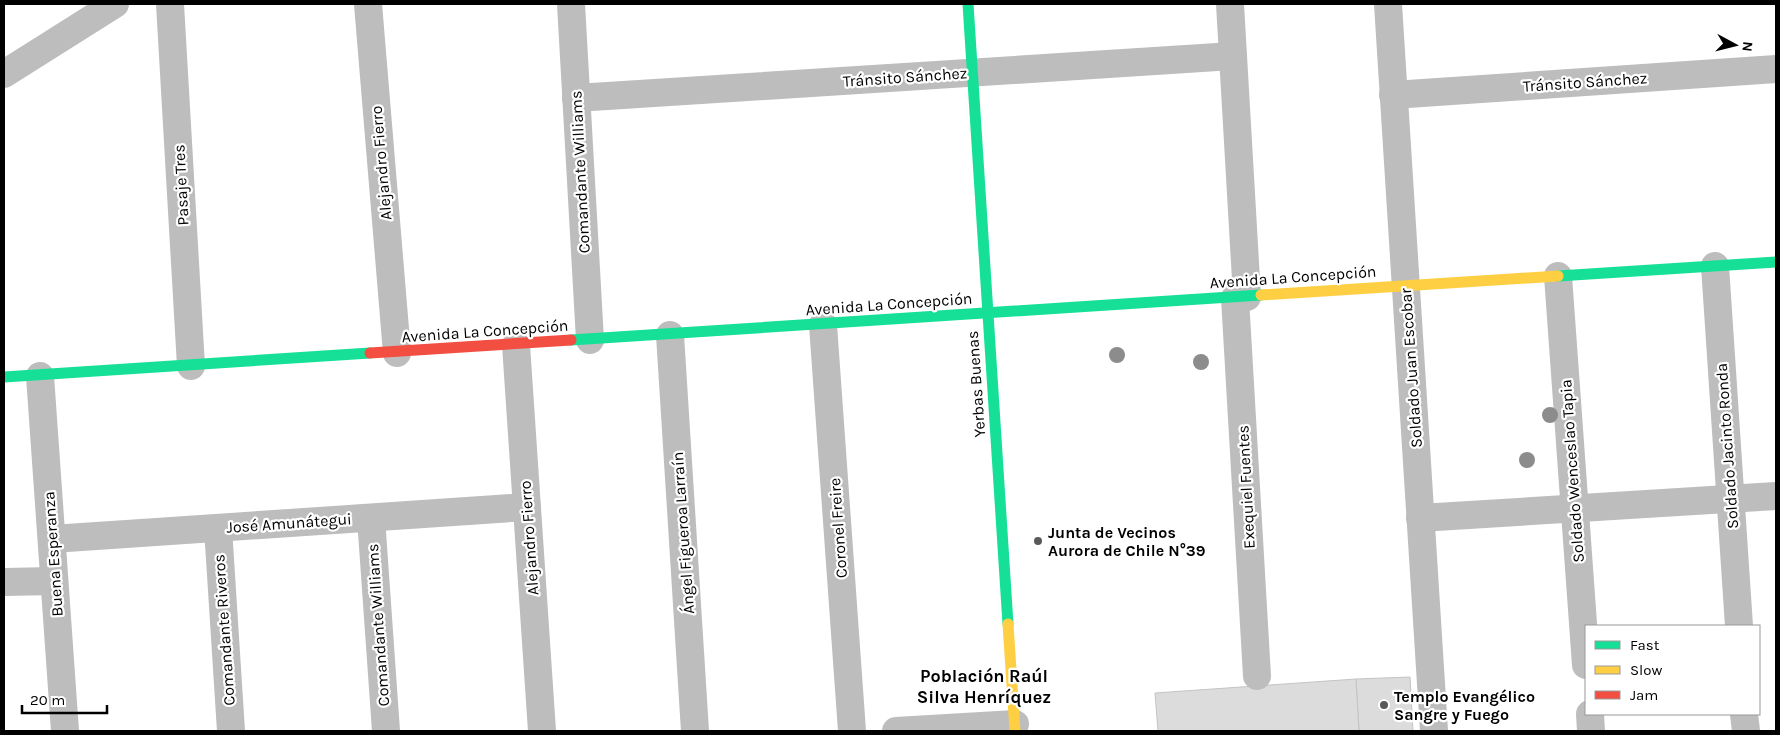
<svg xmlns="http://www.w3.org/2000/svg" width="1780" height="735" font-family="Karla,sans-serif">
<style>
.building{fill:#dcdcdc;stroke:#c4c4c4}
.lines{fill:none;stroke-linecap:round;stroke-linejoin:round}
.street{stroke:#bdbdbd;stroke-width:28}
.fast{stroke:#16e098;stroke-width:11}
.slow{stroke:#ffcf43;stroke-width:11}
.jam{stroke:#f24e42;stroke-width:11}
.tree{fill:#8c8c8c}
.poi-dot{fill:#595959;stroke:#fff;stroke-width:2}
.labels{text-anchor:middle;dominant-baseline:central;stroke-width:4.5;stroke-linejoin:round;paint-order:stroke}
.street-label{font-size:16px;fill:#000;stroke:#fff}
.poi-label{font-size:16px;font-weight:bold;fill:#000;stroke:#fff;text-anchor:start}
.neighbourhood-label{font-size:18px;font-weight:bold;fill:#000;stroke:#fff}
</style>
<rect width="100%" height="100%" fill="#fff"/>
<g class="building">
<path d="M1410,677l3,54h-54l-3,-52z"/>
<path d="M1356,679l3,52h-201l-3,-38z"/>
</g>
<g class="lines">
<g class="street">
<path d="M170,4l21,362"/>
<path d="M368,4l29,349"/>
<path d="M571,4l19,336"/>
<path d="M1230,4l17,293"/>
<path d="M1388,4l46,727"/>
<path d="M4,74l111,-70"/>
<path d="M1393,95l383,-26"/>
<path d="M576,98l657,-42"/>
<path d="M1715,266l24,360"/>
<path d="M1558,276l28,389"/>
<path d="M1235,298l22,378"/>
<path d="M823,325l29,406"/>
<path d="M670,335l25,396"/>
<path d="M516,345l26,386"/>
<path d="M40,376l25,355"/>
<path d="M371,518l15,213"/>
<path d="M1420,518l356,-22"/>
<path d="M218,528l13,203"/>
<path d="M52,539l475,-32"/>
<path d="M4,582l50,-1"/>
<path d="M1590,714l1,17"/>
<path d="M1744,714l2,17"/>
<path d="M896,731l119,-7"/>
</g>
<g class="fast">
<path d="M968,4l40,620"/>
<path d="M1558,276l218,-14"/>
<path d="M571,340l690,-45"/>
<path d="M4,377l366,-24"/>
</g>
<g class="slow">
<path d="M1261,295l297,-19"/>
<path d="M1008,624l7,107"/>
</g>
<path class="jam" d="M370,353l201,-13"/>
</g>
<g class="tree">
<circle cx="1117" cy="355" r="8"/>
<circle cx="1201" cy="362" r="8"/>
<circle cx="1550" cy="415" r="8"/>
<circle cx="1527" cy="460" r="8"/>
</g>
<g class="poi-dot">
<circle cx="1038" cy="541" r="5"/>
<circle cx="1384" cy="705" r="5"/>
</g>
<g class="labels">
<g class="street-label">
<text transform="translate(905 77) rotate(-4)">Tránsito Sánchez</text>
<text transform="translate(1585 82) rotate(-4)">Tránsito Sánchez</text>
<text transform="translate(381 163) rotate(-95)">Alejandro Fierro</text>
<text transform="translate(580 172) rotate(-93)">Comandante Williams</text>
<text transform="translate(181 185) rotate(-93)">Pasaje Tres</text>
<text transform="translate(1293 277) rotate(-4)">Avenida La Concepción</text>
<text transform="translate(889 304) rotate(-4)">Avenida La Concepción</text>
<text transform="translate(485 331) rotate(-4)">Avenida La Concepción</text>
<text transform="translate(1411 368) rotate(-94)">Soldado Juan Escobar</text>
<text transform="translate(976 384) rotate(-94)">Yerbas Buenas</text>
<text transform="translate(1727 446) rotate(-94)">Soldado Jacinto Ronda</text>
<text transform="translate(1572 471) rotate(-94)">Soldado Wenceslao Tapia</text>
<text transform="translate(1246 487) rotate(-93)">Exequiel Fuentes</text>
<text transform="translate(289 523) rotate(-4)">José Amunátegui</text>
<text transform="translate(838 528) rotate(-94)">Coronel Freire</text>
<text transform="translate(683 533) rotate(-94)">Ángel Figueroa Larraín</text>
<text transform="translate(529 538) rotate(-94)">Alejandro Fierro</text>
<text transform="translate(53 554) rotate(-94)">Buena Esperanza</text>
<text transform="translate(378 625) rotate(-94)">Comandante Williams</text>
<text transform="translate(224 630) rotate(-94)">Comandante Riveros</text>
</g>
<g class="poi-label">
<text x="1048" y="532">Junta de Vecinos<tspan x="1048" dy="18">Aurora de Chile N°39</tspan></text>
<text x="1394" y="696">Templo Evangélico<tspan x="1394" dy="18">Sangre y Fuego</tspan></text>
</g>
<g class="neighbourhood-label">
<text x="984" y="676">Población Raúl<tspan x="984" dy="21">Silva Henríquez</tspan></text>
</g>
</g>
<rect width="1780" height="735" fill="none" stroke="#000000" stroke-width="10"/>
<rect x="1585" y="625" width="175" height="90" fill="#ffffff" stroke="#999999"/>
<rect x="1595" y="641" width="25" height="8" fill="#16e098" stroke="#999999"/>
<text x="1630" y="650" font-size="15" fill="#000000">Fast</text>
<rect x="1595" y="666" width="25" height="8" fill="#ffcf43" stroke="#999999"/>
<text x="1630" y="675" font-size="15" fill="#000000">Slow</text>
<rect x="1595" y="691" width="25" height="8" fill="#f24e42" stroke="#999999"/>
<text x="1630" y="700" font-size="15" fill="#000000">Jam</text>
<g transform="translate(1735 45) rotate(97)" stroke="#ffffff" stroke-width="4" paint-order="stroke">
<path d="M0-4L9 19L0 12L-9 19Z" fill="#000000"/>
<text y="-8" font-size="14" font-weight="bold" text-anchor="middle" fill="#000000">N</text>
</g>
<path d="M22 705v8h85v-8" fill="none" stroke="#000000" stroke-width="2.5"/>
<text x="30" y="705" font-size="15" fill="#000000" stroke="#ffffff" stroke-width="4" paint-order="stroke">20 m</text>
</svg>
